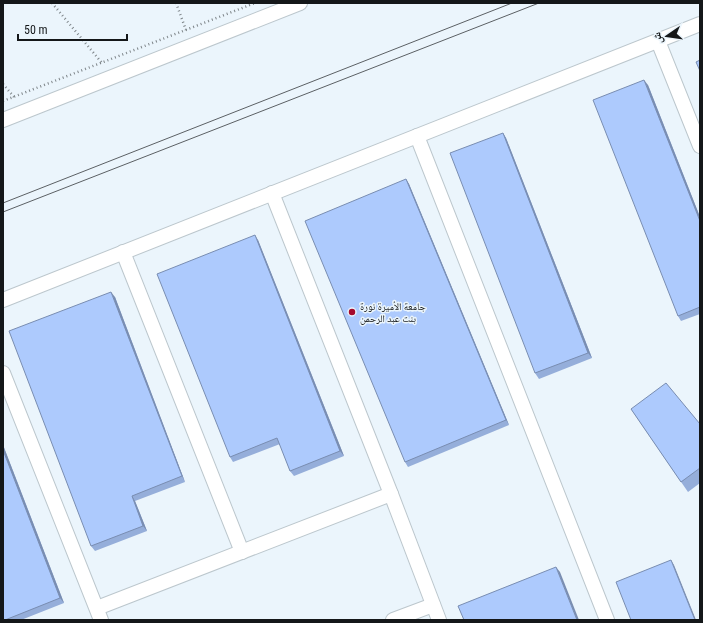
<svg xmlns="http://www.w3.org/2000/svg" width="703" height="623" font-family="'Roboto Condensed','Noto Naskh Arabic',sans-serif">
<style>
.lines{fill:none;stroke-linecap:round;stroke-linejoin:round}
.street-casing{stroke:#bcc7cd;stroke-width:16}
.path{stroke:#7e8589;stroke-width:2.5;stroke-dasharray:1 3;stroke-linecap:butt}
.street{stroke:#fff;stroke-width:14}
.tram{stroke:#5b6064;stroke-width:1}
.wall{fill:#95aeda}
.shaded-wall{fill:#798db1}
.building{fill:#adcafd;stroke:#798db1}
.poi-dot{fill:#a5092d;stroke:#ebf5fc;stroke-width:1.5}
.labels{text-anchor:middle;dominant-baseline:central;stroke-width:3;stroke-linejoin:round;paint-order:stroke}
.poi-label{font-size:10px;fill:#141719;stroke:#ebf5fc;text-anchor:start}
</style>
<rect width="100%" height="100%" fill="#ebf5fc"/>
<g class="lines">
<g class="street-casing">
<g id="street">
<path d="M658,41l42,105"/>
<path d="M3,120l297,-117"/>
<path d="M417,136l190,484"/>
<path d="M272,193l119,301 48,126"/>
<path d="M123,252l119,300"/>
<path d="M3,300l697,-276"/>
<path d="M3,373l98,247"/>
<path d="M97,608l294,-114"/>
<path d="M393,620l40,-15"/>
</g>
</g>
<g class="path">
<path d="M52,3l50,60"/>
<path d="M176,3l10,27"/>
<path d="M3,84l11,13"/>
<path d="M3,101l252,-98"/>
</g>
<use href="#street" class="street"/>
<g class="tram">
<path d="M3,203l509,-200"/>
<path d="M3,212l536,-209"/>
</g>
</g>
<g class="wall">
<path d="M648,85l52,132v97l-19,7 -3,-5z"/>
<path d="M503,133l3,5 86,220 -53,21 -4,-6z"/>
<path d="M406,179l3,5 100,241 -101,42 -3,-5z"/>
<path d="M258,240l86,216 -50,20 -4,-5 -10,-27 -47,18 -3,-5z"/>
<path d="M115,297l70,185 -50,19 12,30 -52,20 -4,-5z"/>
<path d="M631,409l69,15v59l-12,9z"/>
<path d="M3,445l61,158 -43,17h-18z"/>
</g>
<g class="shaded-wall">
<path d="M644,80l4,5 52,132v4z"/>
<path d="M503,133l3,5 86,220 -4,-5z"/>
<path d="M406,179l3,5 100,241 -3,-5z"/>
<path d="M255,235l3,5 86,216 -4,-5z"/>
<path d="M111,292l4,5 70,185 -3,-6z"/>
<path d="M3,445l61,158 -4,-5 -57,-148z"/>
<path d="M132,496l3,5 12,30 -4,-5z"/>
<path d="M671,560l3,5 22,55h-1z"/>
<path d="M556,567l4,5 19,48h-2z"/>
</g>
<g class="building">
<path d="M700,60v11l-4,-9z"/>
<path d="M644,80l56,141v86l-22,9 -85,-216z"/>
<path d="M503,133l85,220 -53,20 -85,-220z"/>
<path d="M406,179l100,241 -101,42 -100,-241z"/>
<path d="M255,235l85,216 -50,20 -13,-33 -47,19 -73,-183z"/>
<path d="M111,292l71,184 -50,20 11,30 -52,20 -82,-215z"/>
<path d="M666,383l34,41v44l-19,14 -50,-73z"/>
<path d="M3,450l57,148 -55,22h-2z"/>
<path d="M671,560l24,60h-64l-15,-38z"/>
<path d="M556,567l21,53h-113l-6,-14z"/>
</g>
<circle class="poi-dot" cx="352" cy="312" r="4"/>
<g class="labels">
<g class="poi-label">
<text x="360" y="306">جامعة الأميرة نورة<tspan x="360" dy="12">بنت عبد الرحمن</tspan></text>
</g>
</g>
<rect width="703" height="623" fill="none" stroke="#141719" stroke-width="8"/>
<g transform="translate(667 36) rotate(257)" stroke="#ebf5fc" stroke-width="3" paint-order="stroke">
<path d="M0-3L7 15L0 10L-7 15Z" fill="#141719"/>
<text y="-6" font-size="11" font-weight="bold" text-anchor="middle" fill="#141719">ش</text>
</g>
<path d="M18 34v6h109v-6" fill="none" stroke="#141719" stroke-width="2"/>
<text x="24" y="34" font-size="12" fill="#141719" stroke="#ebf5fc" stroke-width="3" paint-order="stroke">50 m</text>
</svg>
